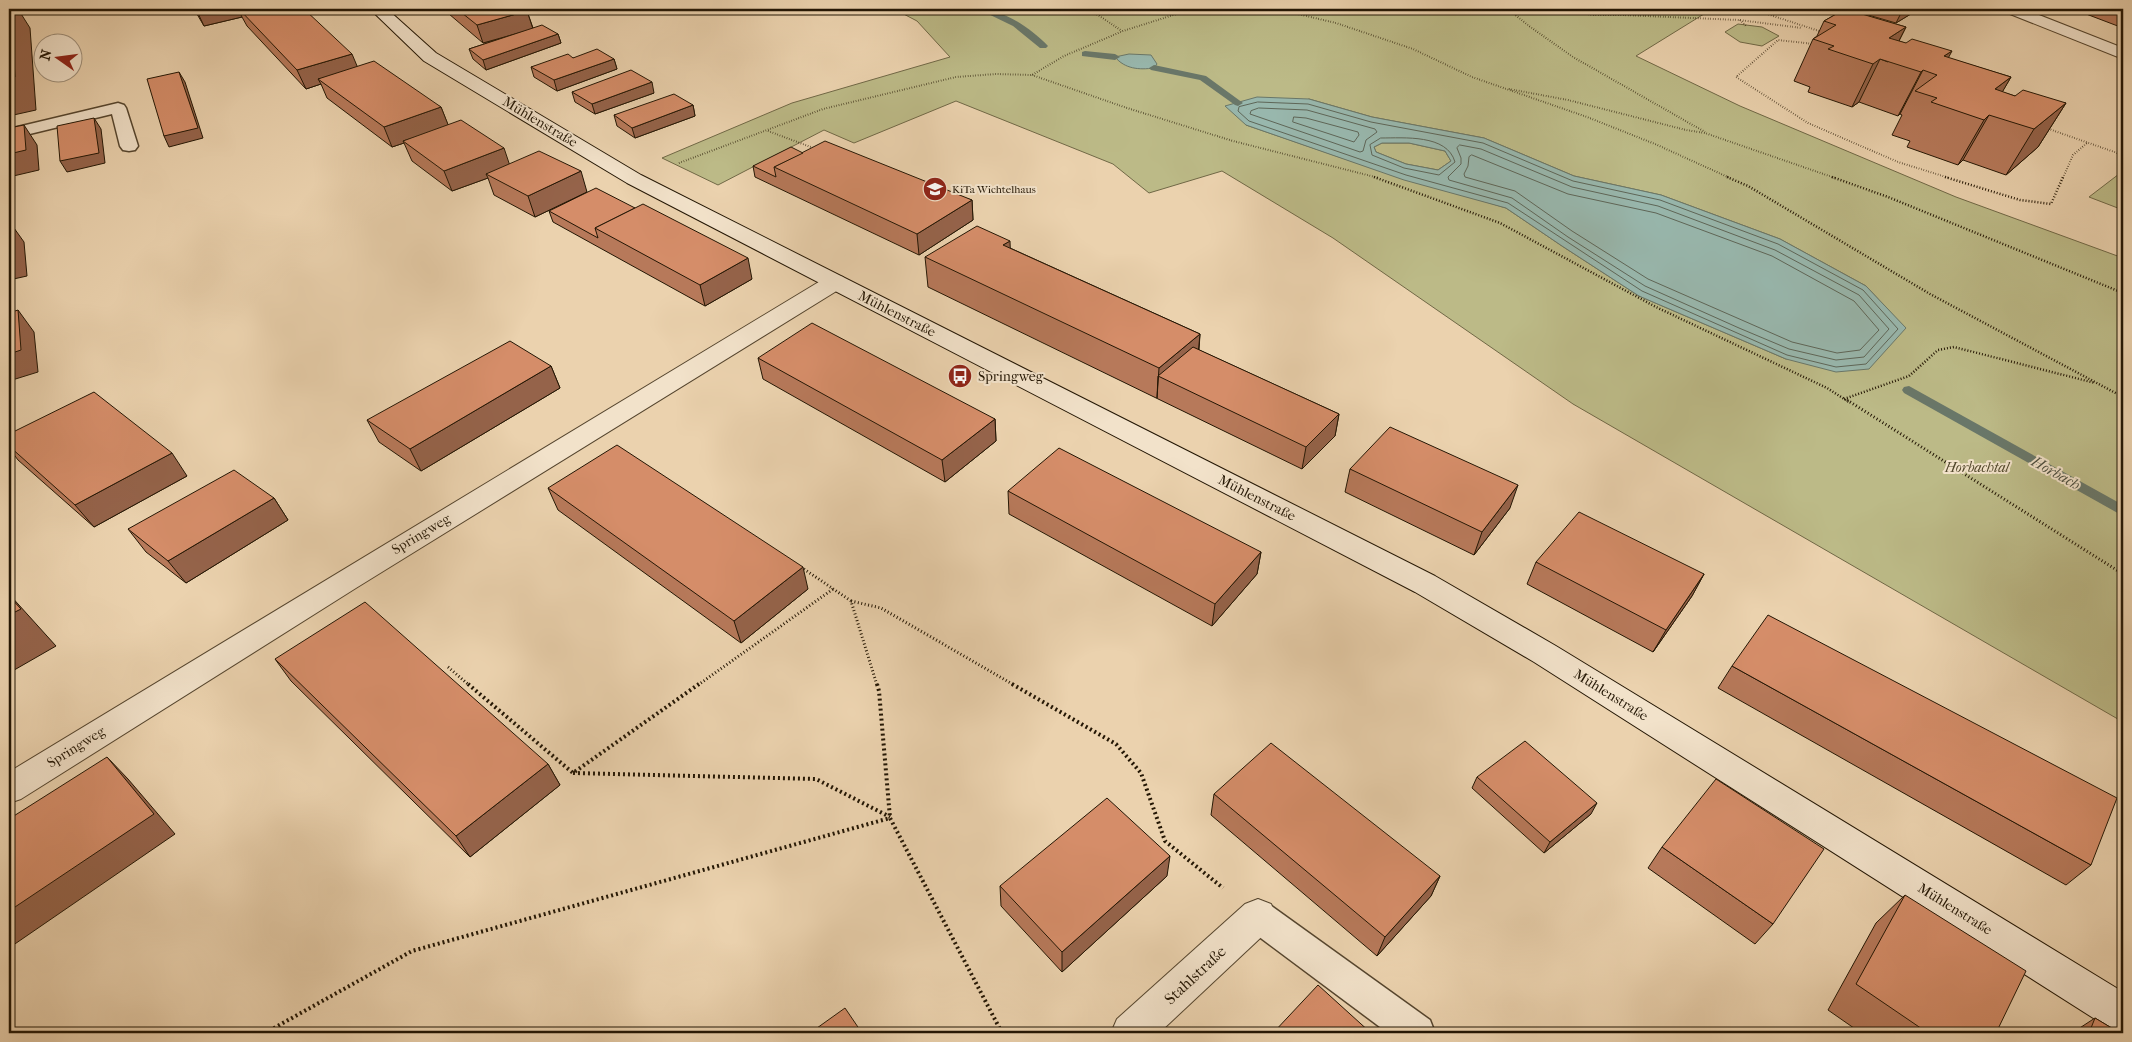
<svg xmlns="http://www.w3.org/2000/svg" width="2132" height="1042" font-family="'IM FELL French Canon',serif">
<style>
.green{fill:#bcba87;stroke:#706846;fill-rule:evenodd}
.water{fill:#98b7ad;stroke:#697769;fill-rule:evenodd}
.lines{fill:none;stroke-linecap:round;stroke-linejoin:round}
.shore{stroke:#5e6658;stroke-width:1}
.stream{fill:#697769;fill-rule:evenodd}
.lane-casing{stroke:#55452e;stroke-width:3}
.street-casing{stroke:#55452e;stroke-width:2}
.secondary-casing{stroke:#231604;stroke-width:2}
.path-far3{stroke:#231604;stroke-width:2;stroke-dasharray:0.5 2;stroke-linecap:butt}
.path-far2{stroke:#231604;stroke-width:2.5;stroke-dasharray:1 2;stroke-linecap:butt}
.path-far1{stroke:#231604;stroke-width:3;stroke-dasharray:1 2.5;stroke-linecap:butt}
.path{stroke:#231604;stroke-width:4;stroke-dasharray:2 3;stroke-linecap:butt}
.lane{fill:#f2e2ca;fill-rule:evenodd}
.street{fill:#f2e2ca;fill-rule:evenodd}
.secondary{fill:#f2e2ca;fill-rule:evenodd}
.wall{fill:#b7795a;stroke:#231604}
.shaded-wall{fill:#95634a;stroke:#231604}
.building{fill:#d58d69;stroke:#231604}
.labels{text-anchor:middle;dominant-baseline:central;stroke-width:4;stroke-linejoin:round;paint-order:stroke}
.far-poi-label{font-size:11px;fill:#231604;stroke:#f2e2ca;text-anchor:start}
.street-label{font-size:14px;fill:#231604;stroke:#f2e2ca}
.poi-label{font-size:14px;fill:#231604;stroke:#f2e2ca;text-anchor:start}
.park-label{font-size:14px;font-style:italic;fill:#51472b;stroke:#f2e2ca}
.water-label{font-size:15px;font-style:italic;fill:#4c4e3f;stroke:#f2e2ca}
.near-street-label{font-size:16px;fill:#231604;stroke:#f2e2ca}
</style>
<rect width="100%" height="100%" fill="#ebd2ae"/>
<filter id="stains"><feTurbulence type="fractalNoise" baseFrequency=".004" numOctaves="4"/><feColorMatrix values="0 0 0 0 .2 0 0 0 0 .09 0 0 0 0 .02 0 0 0 .5 -.17"/></filter>
<radialGradient id="worn" r=".72"><stop offset=".6" stop-color="#630" stop-opacity="0"/><stop offset="1" stop-color="#630" stop-opacity=".3"/></radialGradient>
<g class="green">
<path d="M894,9h818l-76,47 104,50 216,91 167,61v464l-550,-318 -240,-166 -111,-67 -73,22 -36,-29 -157,-63 -102,42 -30,-13 -106,55 -56,-27 130,-55 158,-46 -33,-36zM1309,99l63,18 112,21 90,38 87,19 119,44 86,47 39,42 -119,31 -147,-63 -77,-50 -56,-38 -158,-48 -102,-35z"/>
<path d="M1738,24l24,3 17,9 -17,10 -22,-4 -15,-10z"/>
<path d="M1382,143h27l36,8 6,10 -13,9 -32,-6 -30,-12 -2,-5z"/>
<path d="M2119,174l4,1v35l-34,-13z"/>
</g>
<g class="water">
<path d="M1129,54l22,1 6,9 -3,4c-15,2 -29,1 -39,-11z"/>
<path d="M1257,97l52,2 63,18 112,21 90,38 87,19 119,44 86,47 40,42 -37,41 -33,3 -50,-13 -147,-63 -77,-50 -56,-38 -102,-28 -158,-55 -21,-19zM1382,143h27l36,8 6,10 -13,9 -32,-6 -30,-12 -2,-5z"/>
</g>
<g class="lines">
<g class="shore">
<path d="M1258,102l50,2 63,18 112,21 90,38 87,19 118,44 85,46 35,39 -32,35 -30,3 -49,-12 -145,-64 -134,-88 -102,-28 -157,-54 -11,-10 1,-4z"/>
<path d="M1259,108l48,2 68,19 2,3 -11,8 -3,11 -3,1 -110,-38 1,-3z"/>
<path d="M1294,117l12,1 52,14 1,3 -5,7 -61,-20z"/>
<path d="M1381,138c23,0 66,-4 74,24l-16,13 -35,-7 -32,-13 -2,-10z"/>
<path d="M1460,145l21,4 91,38 86,19 117,44 84,45 30,34 -25,28 -28,3 -47,-11 -50,-21 -94,-42 -77,-49 -56,-39 -63,-18 -1,-3 13,-13v-6l-4,-10z"/>
<path d="M1472,155l96,39 88,19 116,43 82,45 25,29 -19,20 -23,3 -45,-11 -144,-63 -76,-48 -57,-40 -50,-14 -1,-3 4,-8 1,-9z"/>
</g>
<g class="stream">
<path d="M978,9c25,0 53,19 70,37l-2,2h-6l-27,-22z"/>
<path d="M1085,51l30,3 5,3 -5,3 -33,-4v-4z"/>
<path d="M1154,65l52,11 37,27 -5,3 -3,-1 -35,-25 -49,-10 -2,-2z"/>
<path d="M1909,386l214,119v11l-219,-123 -2,-3 2,-3z"/>
</g>
<g class="lane-casing">
<g id="lane">
<path d="M118,103l6,2 2,3 12,38 -3,4 -6,1 -6,-1 -3,-4 -8,-32 -103,25v-10z"/>
<path d="M1258,900l12,5 160,115 5,13h-47l-142,-106 -5,-11 5,-11z"/>
</g>
</g>
<g class="street-casing">
<g id="street">
<path d="M2003,9h21l99,39v11l-118,-47z"/>
<path d="M835,275l8,2 3,5 -3,5 -487,301 -335,211 -12,4v-31l818,-495z"/>
<path d="M1258,899l13,5 5,12 -5,12 -112,105h-48l6,-14 128,-115z"/>
</g>
</g>
<g class="secondary-casing">
<path id="secondary" d="M370,9h17l49,44 205,122 794,401 121,70 567,346v41l-14,-5 -575,-366 -119,-70 -788,-409 -203,-122z"/>
</g>
<g class="path-far3">
<path d="M1058,9l34,2 30,20"/>
<path d="M1277,9l59,14 77,26 59,28 115,40 68,27 75,34"/>
<path d="M1508,9l21,17 44,31 132,75"/>
<path d="M1546,9l48,6h29l3,-6"/>
<path d="M1752,9l70,23"/>
<path d="M1623,15l116,5 63,8"/>
<path d="M1740,20l6,6"/>
<path d="M1814,44l-36,-4 -42,37 72,46 90,39 51,16"/>
<path d="M1032,75l95,33 106,33 146,37"/>
<path d="M1509,89l59,11 118,30 19,3 130,45"/>
<path d="M2046,128l77,27"/>
<path d="M768,131l48,18"/>
<path d="M679,163l144,-54 133,-32 40,-3 36,1 32,-19 59,-25 63,-20 23,-2"/>
<path d="M2063,178l10,-23 14,-12"/>
</g>
<g class="path-far2">
<path d="M1374,177l126,46 156,84 171,81 22,14"/>
<path d="M1727,177l21,9 182,108 193,103"/>
<path d="M1832,177l56,20 235,96"/>
<path d="M1945,177l75,23 31,4 12,-27"/>
<path d="M1844,399l65,-23 29,-26 16,-3 141,36"/>
</g>
<g class="path-far1">
<path d="M1847,400l276,174"/>
<path d="M801,567l50,34 26,84"/>
<path d="M851,601l30,7 133,77"/>
<path d="M448,667l21,18"/>
<path d="M698,685l135,-96"/>
</g>
<g class="path">
<path d="M468,684l105,89 126,-89"/>
<path d="M877,684l2,7 11,127 112,215"/>
<path d="M1012,684l104,60 25,29 24,68 58,47"/>
<path d="M573,773l243,6 74,38"/>
<path d="M265,1033l147,-82 478,-133"/>
</g>
<use href="#lane" class="lane"/>
<use href="#street" class="street"/>
<use href="#secondary" class="secondary"/>
</g>
<g class="wall">
<path d="M194,9h110l53,58 84,40 7,18 61,39 78,28 -52,25 -41,-22 -6,-17 -36,13 -40,-30 -8,-18 -12,4 -65,-49 -6,-14 -15,5 -59,-63 -5,-9 -38,9z"/>
<path d="M447,9h77l3,2 6,17 25,6 3,9 -75,27 -13,-11 -4,-10 34,-11 -20,5 -34,-29z"/>
<path d="M1829,9h86l-1,3 -18,11 -45,-13 -1,1 56,16 -7,14 49,17 63,19 -9,15 13,4 51,7 -28,44 -32,28 -43,-15 -5,5 -51,-18 3,-6 -18,-6 10,-20 -2,-1 -2,2 -39,-14 -7,5 -44,-15 2,-5 -16,-6 19,-42 4,-3 7,-15 16,-9z"/>
<path d="M2073,9h50v19z"/>
<path d="M573,58l41,1 3,10 -60,22 -23,-14 -3,-10z"/>
<path d="M572,92l82,1 -59,21 -20,-12z"/>
<path d="M693,105l2,11 -60,22 -18,-12 -3,-11z"/>
<path d="M803,153l169,47 1,20 -54,35 -164,-78 -2,-11z"/>
<path d="M549,211l203,68 -47,27 -152,-84z"/>
<path d="M1010,248l190,86 -1,16 140,64 -4,22 -33,33 -374,-182 -3,-30z"/>
<path d="M758,358l237,61 1,22 -51,41 -182,-103z"/>
<path d="M551,366l9,22 -139,83 -42,-29 -12,-22z"/>
<path d="M9,434l178,42 -93,51 -76,-67 -9,-12z"/>
<path d="M1350,469l160,39 -36,47 -129,-63z"/>
<path d="M548,488l260,101 -67,54 -183,-133z"/>
<path d="M1008,491l253,61 -4,22 -45,52 -203,-112z"/>
<path d="M274,498l14,22 -102,63 -40,-31 -18,-23z"/>
<path d="M1536,562l168,12 -12,22 -39,56 -126,-68z"/>
<path d="M275,659l273,105 12,21 -90,72 -179,-176z"/>
<path d="M1732,666l359,199 -25,20 -348,-197z"/>
<path d="M1477,777l114,37 -47,39 -72,-65z"/>
<path d="M1214,794l226,82 -9,20 -54,60 -166,-141z"/>
<path d="M1662,847l111,77 -18,20 -107,-76z"/>
<path d="M1167,876l-105,96 -61,-66 -1,-20z"/>
<path d="M1905,895l91,138h-135l-33,-23 48,-87z"/>
<path d="M2095,1018l25,15h-48z"/>
</g>
<g class="shaded-wall">
<path d="M11,9h7l12,19 6,82 -27,6v-38z"/>
<path d="M196,9h42l4,8 -38,9z"/>
<path d="M1903,9h12l-1,3 -18,11z"/>
<path d="M527,11l6,18 -50,14 -6,-18z"/>
<path d="M1906,27l-18,35 -8,-3 -21,43 -7,5 21,-43 16,-26z"/>
<path d="M558,34l3,9 -75,27 -3,-10z"/>
<path d="M1952,51l-23,43 15,-38z"/>
<path d="M352,54l8,19 -42,6 3,5 -15,5 -9,-19z"/>
<path d="M614,59l3,10 -60,22 -3,-11z"/>
<path d="M1923,70l-23,44 -2,2 23,-44z"/>
<path d="M179,72l6,10 18,56 -34,9 -5,-11z"/>
<path d="M2011,77l-48,83 -5,5 26,-45 11,-31z"/>
<path d="M652,82l2,11 -59,21 -3,-10z"/>
<path d="M2066,103l-28,44 -32,28 28,-46z"/>
<path d="M693,105l2,11 -60,22 -3,-10z"/>
<path d="M441,107l8,20 -46,14 1,2 -12,4 -8,-20z"/>
<path d="M94,118l7,11 4,34 -38,9 -7,-11z"/>
<path d="M24,125l13,20 2,25 -30,7v-23z"/>
<path d="M504,148l7,21 -25,5 2,4 -36,13 -8,-20z"/>
<path d="M581,171l6,21 -52,25 -7,-21z"/>
<path d="M972,200l1,20 -54,35 -2,-21z"/>
<path d="M9,221l15,21 3,34 -18,4z"/>
<path d="M1010,241l1,29 -8,-25z"/>
<path d="M748,258l4,21 -47,27 -5,-21z"/>
<path d="M18,310l16,22 4,40 -29,9v-27z"/>
<path d="M1200,334l-3,31 -39,11 -1,22 2,-30z"/>
<path d="M551,366l9,22 -139,83 -11,-22z"/>
<path d="M1339,414l-4,22 -33,33 4,-22z"/>
<path d="M995,419l1,22 -51,41 -3,-22z"/>
<path d="M172,453l15,23 -93,51 -19,-22z"/>
<path d="M1518,485l-8,23 -36,47 8,-23z"/>
<path d="M274,498l14,22 -102,63 -18,-22z"/>
<path d="M1261,552l-4,22 -45,52 3,-22z"/>
<path d="M803,567l5,22 -67,54 -7,-22z"/>
<path d="M1704,574l-12,22 -39,56 13,-22z"/>
<path d="M9,594l47,52 -47,27z"/>
<path d="M107,757l21,22 47,55 -166,114v-37z"/>
<path d="M548,764l12,21 -90,72 -14,-21z"/>
<path d="M1597,803l-6,11 -47,39 6,-11z"/>
<path d="M1170,856l-3,20 -105,96v-20z"/>
<path d="M1440,876l-9,20 -54,60 8,-19z"/>
</g>
<g class="building">
<path d="M9,9h2l4,68 -6,1z"/>
<path d="M239,9h65l48,45 -55,16z"/>
<path d="M457,9h67l3,2 -50,14z"/>
<path d="M1845,9l61,18 -17,11 17,5 6,-4 40,12 -8,5 67,21 -16,12 20,7 8,-6 43,13 -32,26 -45,-14 -5,5 -53,-18 6,-4 -22,-7 22,-16 -14,-5 -2,2 -41,-13 -7,5 -45,-15 6,-3 -21,-7 23,-14 -12,-4z"/>
<path d="M542,25l16,9 -75,26 -14,-11z"/>
<path d="M597,49l17,10 -60,21 -23,-13 37,-13 5,4z"/>
<path d="M374,61l67,46 -57,20 -66,-48z"/>
<path d="M631,70l21,12 -60,22 -20,-12z"/>
<path d="M179,72l19,56 -34,8 -17,-57z"/>
<path d="M674,94l19,11 -61,23 -18,-13z"/>
<path d="M94,118l5,35 -39,8 -3,-35z"/>
<path d="M461,120l43,28 -60,23 -41,-30z"/>
<path d="M24,125l2,25 -17,4v-26z"/>
<path d="M825,141l147,59 -55,34 -143,-67z"/>
<path d="M791,147l12,6 -29,14 2,10 -23,-11z"/>
<path d="M539,151l42,20 -53,25 -42,-22z"/>
<path d="M596,188l39,20 -40,20 3,10 -49,-27z"/>
<path d="M643,204l105,54 -48,27 -105,-57z"/>
<path d="M9,221l3,33 -3,1z"/>
<path d="M977,226l33,15 -7,4 197,89 -41,34 -234,-111z"/>
<path d="M18,310l3,40 -12,4v-41z"/>
<path d="M812,323l183,96 -53,41 -184,-102z"/>
<path d="M510,341l41,25 -141,83 -43,-29z"/>
<path d="M1193,347l146,67 -33,33 -148,-71z"/>
<path d="M94,392l78,61 -97,52 -66,-59v-12z"/>
<path d="M1390,427l128,58 -36,47 -132,-63z"/>
<path d="M617,445l186,122 -69,54 -186,-133z"/>
<path d="M1059,448l202,104 -46,52 -207,-113z"/>
<path d="M234,470l40,28 -106,63 -40,-32z"/>
<path d="M1579,512l125,62 -38,56 -130,-68z"/>
<path d="M9,596l12,13 -12,6z"/>
<path d="M365,602l183,162 -92,72 -181,-177z"/>
<path d="M1768,615l349,183 -26,67 -359,-199z"/>
<path d="M1525,741l72,62 -47,39 -73,-65z"/>
<path d="M1271,743l169,133 -55,61 -171,-143z"/>
<path d="M107,757l47,57 -145,97v-92z"/>
<path d="M1716,779l108,70 -51,75 -111,-77z"/>
<path d="M1107,798l63,58 -108,96 -62,-66z"/>
<path d="M1905,895l121,76 -30,62h-68l-72,-49z"/>
<path d="M1318,985l53,48h-98z"/>
<path d="M845,1008l17,25h-52z"/>
<path d="M2095,1018l25,15h-31z"/>
</g>
<defs>
<g id="school-disc" transform="scale(1.25)"><circle r="9.5" fill="#8f2418" stroke="#f2e2ca"/><path d="M0-5L7-2L0 1L-7-2ZM-4 1L0 2.5L4 1V4Q0 6-4 4Z" fill="#fff"/></g>
<g id="bus-disc" transform="scale(1.25)"><circle r="9.5" fill="#8f2418" stroke="#f2e2ca"/><path d="M-5-6H5V4H4V6H2V4H-2V6H-4V4H-5ZM-3.5-4V0h7V-4ZM-3.5 1.2v1.5H-2V1.2ZM2 1.2v1.5H3.5V1.2Z" fill="#fff"/></g>
</defs>
<g fill-rule="evenodd">
<use href="#school-disc" x="935" y="189"/>
<use href="#bus-disc" x="960" y="376"/>
</g>
<g class="labels">
<g class="far-poi-label">
<text x="952" y="189">KiTa Wichtelhaus</text>
</g>
<g class="street-label">
<text transform="translate(540 122) rotate(31)">Mühlenstraße</text>
<text transform="translate(897 314) rotate(27)">Mühlenstraße</text>
<text transform="translate(1257 498) rotate(27)">Mühlenstraße</text>
<text transform="translate(421 534) rotate(-31)">Springweg</text>
<text transform="translate(1611 695) rotate(32)">Mühlenstraße</text>
<text transform="translate(76 747) rotate(-32)">Springweg</text>
<text transform="translate(1955 909) rotate(32)">Mühlenstraße</text>
</g>
<g class="poi-label">
<text x="978" y="376">Springweg</text>
</g>
<g class="park-label">
<text x="1977" y="467">Horbachtal</text>
</g>
<g class="water-label">
<text transform="translate(2056 473) rotate(29)">Horbach</text>
</g>
<g class="near-street-label">
<text transform="translate(1195 975) rotate(-43)">Stahlstraße</text>
</g>
</g>
<rect width="2132" height="1042" fill="none" stroke="#ebd2ae" stroke-width="30"/>
<rect x="10" y="10" width="2112" height="1022" fill="none" stroke="#231604" stroke-width="2.5"/>
<rect x="15" y="15" width="2102" height="1012" fill="none" stroke="#231604"/>
<g transform="translate(58 58) rotate(284)"><circle r="24" fill="#f2e2ca" stroke="#9f907b"/>
<path d="M0-4L9 19L0 12L-9 19Z" fill="#8f2418"/>
<text y="-8" font-size="14" font-weight="bold" text-anchor="middle" fill="#231604">N</text>
</g>
<rect width="100%" height="100%" filter="url(#stains)"/>
<rect width="100%" height="100%" fill="url(#worn)"/>
</svg>
